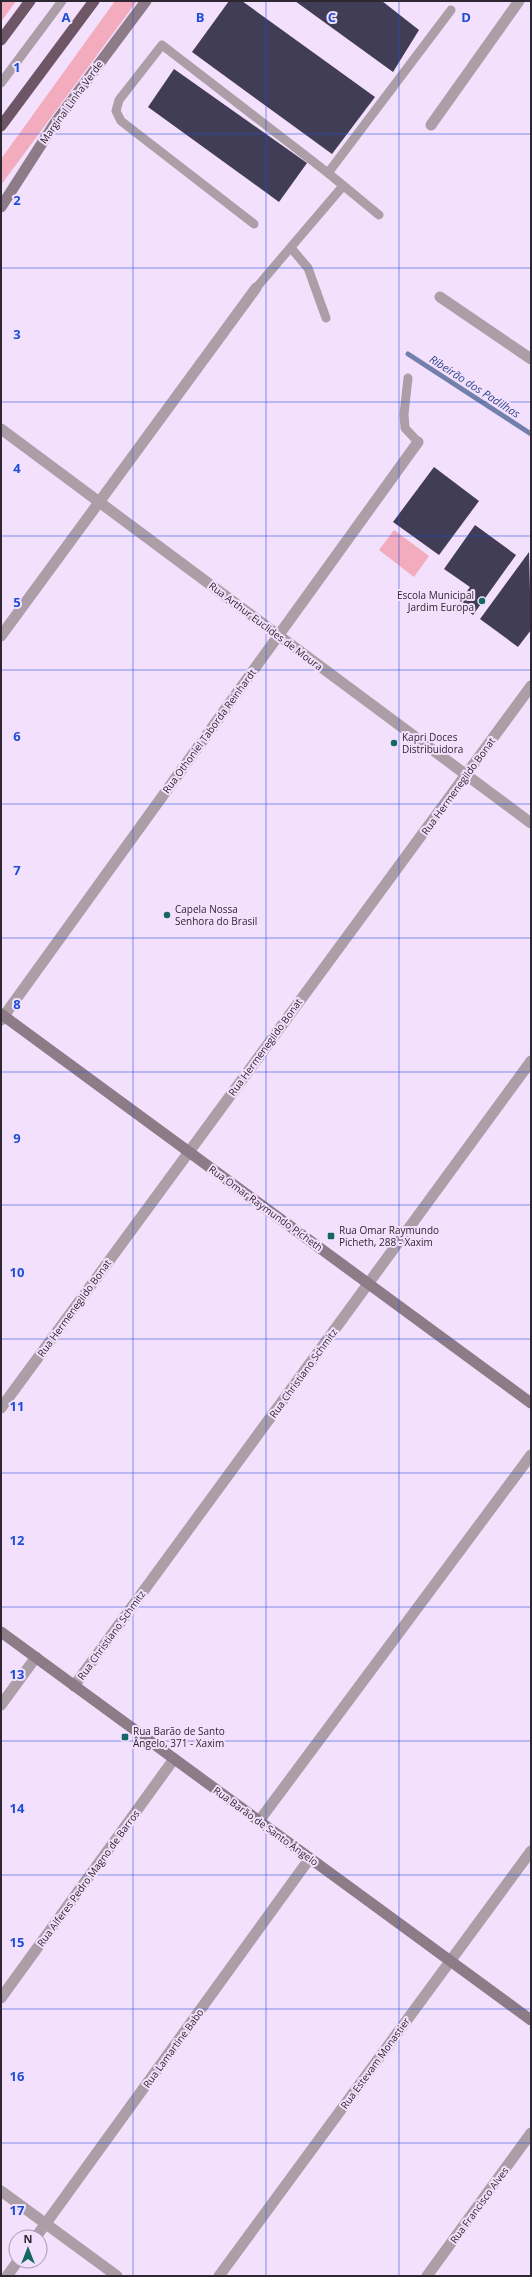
<svg xmlns="http://www.w3.org/2000/svg" width="532" height="2277" font-family="'Open Sans',sans-serif">
<style>
.green{fill:#f2acbe}
.lines{fill:none;stroke-linecap:round;stroke-linejoin:round}
.stream{stroke:#7380ac;stroke-width:5}
.building{fill:#413d56}
.service{stroke:#ab9ea7;stroke-width:9}
.minor{stroke:#ab9ea7;stroke-width:11}
.tertiary{stroke:#ab9ea7;stroke-width:11}
.secondary{stroke:#8d7b87;stroke-width:11}
.trunk{stroke:#6e5667;stroke-width:11}
.grid{fill:none;stroke:#1d4ed8;stroke-width:1;stroke-opacity:0.55}
.poi-dot{fill:#176667;stroke:#f3e0fc;stroke-width:1.5}
.labels{text-anchor:middle;dominant-baseline:central;stroke-width:4;stroke-linejoin:round;paint-order:stroke}
.street-label{font-size:10px;fill:#2e2631;stroke:#f3e0fc}
.poi-label{font-size:10px;fill:#2e2631;stroke:#f3e0fc;text-anchor:start}
.water-label{font-size:11px;font-style:italic;fill:#30478c;stroke:#f3e0fc}
.grid-label{font-size:13px;text-anchor:middle;font-weight:bold;fill:#1d4ed8;stroke:#f3e0fc;stroke-width:4;stroke-linejoin:round;paint-order:stroke}
</style>
<rect width="100%" height="100%" fill="#f3e0fc"/>
<g class="green">
<path d="M1,1h15l-15,21z"/>
<path d="M115,1h22l-136,184v-26z"/>
<path d="M394,530l35,26 -15,21 -35,-27z"/>
</g>
<g class="lines">
<path class="stream" d="M408,354l123,80"/>
</g>
<g class="building">
<path d="M229,1h13l133,96 -43,57 -140,-102z"/>
<path d="M295,1h87l37,29 -26,42z"/>
<path d="M174,69l133,94 -28,39 -131,-95z"/>
<path d="M434,467l45,34 -40,54 -46,-33z"/>
<path d="M475,525l41,30 -43,60 -15,-11 12,-17 -26,-18z"/>
<path d="M529,552l2,78 -13,17 -38,-28z"/>
</g>
<g class="lines">
<g class="service">
<path d="M1,83l61,-82"/>
<path d="M379,215l-51,-42 123,-163"/>
<path d="M254,224l-133,-103 -5,-10 3,-11 43,-55 166,128"/>
<path d="M291,248l17,20 18,50"/>
<path d="M256,288l87,-102"/>
<path d="M408,378l-4,36 1,14 13,14"/>
</g>
<g class="minor">
<path d="M431,125l88,-124"/>
<path d="M440,297l91,62"/>
<path d="M1,429l530,394"/>
<path d="M1,636l255,-348"/>
<path d="M1,1020l417,-578"/>
<path d="M1,1408l530,-722"/>
<path d="M74,1686l457,-625"/>
<path d="M1,1705l35,-48"/>
<path d="M259,1821l272,-366"/>
<path d="M1,1998l173,-239"/>
<path d="M36,2237l274,-379"/>
<path d="M7,2276l11,-15"/>
<path d="M219,2276l312,-425"/>
<path d="M427,2276l104,-143"/>
</g>
<path class="tertiary" d="M1,2191l116,85"/>
<g class="secondary">
<path d="M1,207l54,-84 91,-122"/>
<path d="M1,1014l530,389"/>
<path d="M1,1632l530,388"/>
</g>
<g class="trunk">
<path d="M1,40l29,-39"/>
<path d="M1,126l93,-125"/>
</g>
</g>
<path class="grid" d="M133,1v2275M266,1v2275M399,1v2275M1,134h530M1,268h530M1,402h530M1,536h530M1,670h530M1,804h530M1,938h530M1,1072h530M1,1205h530M1,1339h530M1,1473h530M1,1607h530M1,1741h530M1,1875h530M1,2009h530M1,2143h530"/>
<g class="poi-dot">
<circle cx="482" cy="601" r="4"/>
<circle cx="394" cy="743" r="4"/>
<circle cx="167" cy="915" r="4"/>
<rect x="327" y="1232" width="8" height="8" rx="2"/>
<rect x="121" y="1733" width="8" height="8" rx="2"/>
</g>
<g class="labels">
<g class="street-label">
<text transform="translate(71 102) rotate(-54)">Marginal Linha Verde</text>
<text transform="translate(266 626) rotate(37)">Rua Arthur Euclides de Moura</text>
<text transform="translate(209 731) rotate(-54)">Rua Othoniel Taborda Reinhardt</text>
<text transform="translate(458 786) rotate(-54)">Rua Hermenegildo Bonat</text>
<text transform="translate(265 1047) rotate(-54)">Rua Hermenegildo Bonat</text>
<text transform="translate(266 1208) rotate(36)">Rua Omar Raymundo Picheth</text>
<text transform="translate(74 1308) rotate(-54)">Rua Hermenegildo Bonat</text>
<text transform="translate(303 1373) rotate(-54)">Rua Christiano Schmitz</text>
<text transform="translate(111 1635) rotate(-54)">Rua Christiano Schmitz</text>
<text transform="translate(266 1826) rotate(36)">Rua Barão de Santo Ângelo</text>
<text transform="translate(88 1878) rotate(-54)">Rua Alferes Pedro Magno de Barros</text>
<text transform="translate(173 2048) rotate(-54)">Rua Lamartine Babo</text>
<text transform="translate(375 2063) rotate(-54)">Rua Estevam Monastier</text>
<text transform="translate(479 2205) rotate(-54)">Rua Francisco Alves</text>
</g>
<g class="poi-label">
<text x="474" y="595" text-anchor="end">Escola Municipal<tspan x="474" dy="12">Jardim Europa</tspan></text>
<text x="402" y="737">Kapri Doces<tspan x="402" dy="12">Distribuidora</tspan></text>
<text x="175" y="909">Capela Nossa<tspan x="175" dy="12">Senhora do Brasil</tspan></text>
<text x="339" y="1230">Rua Omar Raymundo<tspan x="339" dy="12">Picheth, 288 - Xaxim</tspan></text>
<text x="133" y="1731">Rua Barão de Santo<tspan x="133" dy="12">Ângelo, 371 - Xaxim</tspan></text>
</g>
<g class="water-label">
<text transform="translate(475 386) rotate(33)">Ribeirão dos Padilhas</text>
</g>
</g>
<g class="grid-label">
<text x="66" y="22">A</text>
<text x="200" y="22">B</text>
<text x="332" y="22">C</text>
<text x="466" y="22">D</text>
<text x="17" y="72">1</text>
<text x="17" y="205">2</text>
<text x="17" y="339">3</text>
<text x="17" y="473">4</text>
<text x="17" y="607">5</text>
<text x="17" y="741">6</text>
<text x="17" y="875">7</text>
<text x="17" y="1009">8</text>
<text x="17" y="1143">9</text>
<text x="17" y="1277">10</text>
<text x="17" y="1411">11</text>
<text x="17" y="1545">12</text>
<text x="17" y="1679">13</text>
<text x="17" y="1813">14</text>
<text x="17" y="1947">15</text>
<text x="17" y="2081">16</text>
<text x="17" y="2215">17</text>
</g>
<rect width="532" height="2277" fill="none" stroke="#2e2631" stroke-width="4"/>
<g transform="translate(28 2249)"><circle r="19" fill="#f3e0fc" stroke="#a496ab"/>
<path d="M0-3L7 15L0 10L-7 15Z" fill="#176667"/>
<text y="-6" font-size="11" font-weight="bold" text-anchor="middle" fill="#2e2631">N</text>
</g>
</svg>
